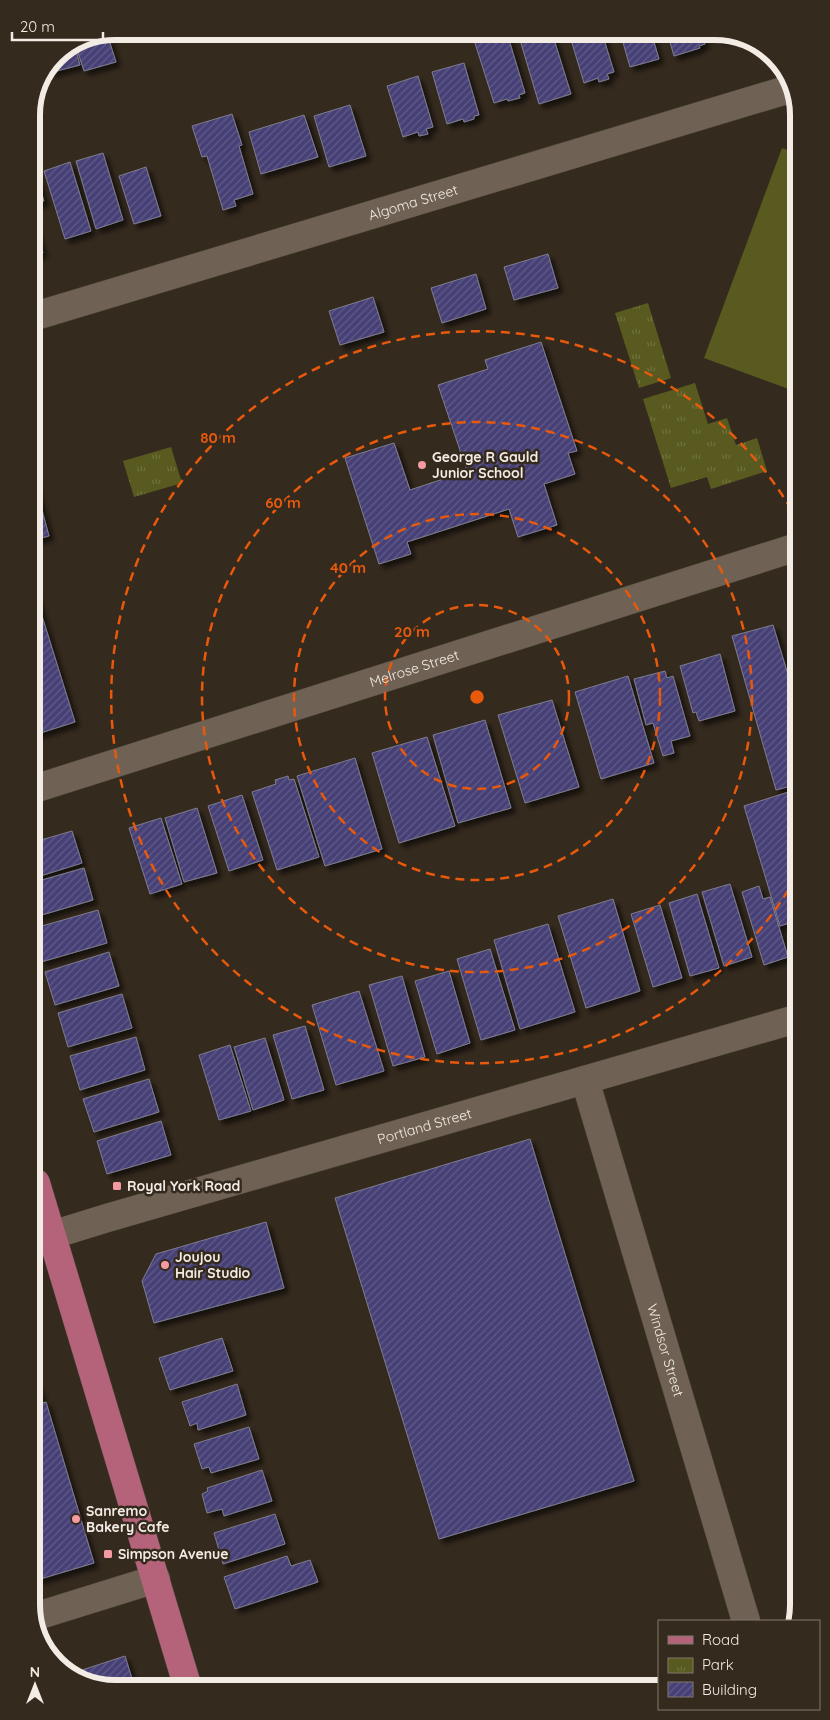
<svg xmlns="http://www.w3.org/2000/svg" width="830" height="1720" font-family="Quicksand,sans-serif">
<style>
.park{fill:url(#park-tufts)}
.pitch{fill:#585a1f}
.building{fill:url(#building-hatch);stroke:#7e7d8f;filter:url(#shadow)}
.lines{fill:none;stroke-linecap:round;stroke-linejoin:round}
.minor-casing{stroke:#50473c;stroke-width:29}
.major-casing{stroke:#50473c;stroke-width:29}
.minor{stroke:#6f6254;stroke-width:28}
.major{stroke:#b5637a;stroke-width:28}
.ring{fill:none;stroke:#e8590c;stroke-width:2.5;stroke-dasharray:9 6}
.poi-dot{fill:#f49aa1;stroke:#352a1e;stroke-width:2}
.labels{text-anchor:middle;dominant-baseline:central;stroke-width:5;stroke-linejoin:round;paint-order:stroke}
.street-label{font-size:14px;fill:#f3ece4;stroke:#352a1e}
.poi-label{font-size:14px;font-weight:bold;fill:#f3ece4;stroke:#352a1e;text-anchor:start}
.rim{fill:none;stroke:#f3ece4;stroke-width:6}
.centre{fill:#e8590c;stroke:#352a1e;stroke-width:2.5}
.ring-label{font-size:15px;text-anchor:middle;font-weight:bold;fill:#e8590c;stroke:#352a1e;stroke-width:5;stroke-linejoin:round;paint-order:stroke}
</style>
<defs>
<pattern id="park-tufts" width="24" height="20" patternUnits="userSpaceOnUse" patternTransform="scale(1.25)"><rect width="24" height="20" fill="#585a1f"/><path d="M3 7l-1-3M5 7V3M7 7l1-3M15 17l-1-3M17 17v-4M19 17l1-3" fill="none" stroke="#70723f"/></pattern>
<pattern id="building-hatch" width="6" height="6" patternUnits="userSpaceOnUse" patternTransform="scale(1.25)"><rect width="6" height="6" fill="#464076"/><path d="M-1 1l2-2M0 6l6-6M5 7l2-2" fill="none" stroke="#615c89"/></pattern>
<filter id="shadow"><feDropShadow dx="4.5" dy="4.5" stdDeviation="2.5" flood-color="#0009"/></filter>
</defs>
<rect width="100%" height="100%" fill="#352a1e"/>
<g class="park">
<path d="M648,303l23,75 -32,10 -24,-75z"/>
<path d="M695,383l13,41 19,-6 9,27 21,-7 10,33 -56,18 -4,-12 -36,11 -28,-89z"/>
<path d="M171,447l11,36 -48,14 -11,-36z"/>
</g>
<path class="pitch" d="M782,148l11,4 1,239 -90,-33z"/>
<g class="building">
<path d="M717,31h4l12,5 -14,4z"/>
<path d="M620,32h31l8,27 -29,8z"/>
<path d="M667,32h34l4,12 -6,2 1,2 -26,8z"/>
<path d="M507,33l18,60 -6,2 1,3 -12,3 -1,-2 -13,4 -20,-63 22,-6z"/>
<path d="M518,33h34l19,61 -32,10z"/>
<path d="M569,33h33l12,39 -7,2 2,5 -10,3 -1,-4 -14,5z"/>
<path d="M108,37l8,25 -32,9 -9,-28 8,-5z"/>
<path d="M74,44l6,21 -31,8 7,-17z"/>
<path d="M464,63l15,52 -5,1v3l-10,3 -1,-3 -16,5 -15,-52z"/>
<path d="M418,76l15,51 -7,2 2,5 -9,2 -1,-4 -15,5 -16,-51z"/>
<path d="M350,105l16,51 -37,11 -15,-51z"/>
<path d="M232,114l10,31 -3,1 14,48 -19,6 2,6 -13,4 -16,-54 -5,1 -10,-31z"/>
<path d="M304,115l14,42 -57,17 -12,-42z"/>
<path d="M103,153l20,67 -27,9 -20,-68z"/>
<path d="M70,162l21,69 -26,8 -21,-68z"/>
<path d="M32,163l12,38 -12,4z"/>
<path d="M146,167l15,49 -27,8 -15,-48z"/>
<path d="M32,218l11,35 -11,3z"/>
<path d="M548,254l10,34 -44,12 -10,-33z"/>
<path d="M476,274l10,35 -44,14 -11,-35z"/>
<path d="M373,297l11,35 -44,13 -11,-34z"/>
<path d="M541,342l36,109 -9,2 7,21 -31,10 13,41 -39,12 -9,-28 -102,33 4,12 -32,10 -34,-106 49,-15 16,47 57,-19 -29,-86 50,-16 -3,-9z"/>
<path d="M33,477l16,59 -16,4z"/>
<path d="M33,587l42,135 -41,13z"/>
<path d="M773,625l22,73v87l-19,5 -44,-154z"/>
<path d="M720,654l15,57 -36,10 -3,-9 -3,1 -13,-47z"/>
<path d="M665,671l2,7 6,-2 17,60 -19,5 3,12 -11,3 -10,-33 -7,2 -12,-46z"/>
<path d="M628,676l26,87 -53,16 -26,-87z"/>
<path d="M552,700l27,87 -54,16 -27,-88z"/>
<path d="M485,720l26,88 -53,15 -25,-88z"/>
<path d="M427,737l28,89 -56,17 -27,-90z"/>
<path d="M355,758l27,91 -57,17 -28,-90z"/>
<path d="M288,776l1,4 5,-1 25,78 -42,13 -25,-78 24,-8 -1,-4z"/>
<path d="M795,790l1,131 -16,5 -36,-120z"/>
<path d="M242,795l21,65 -34,11 -21,-65z"/>
<path d="M197,808l20,65 -33,9 -19,-64z"/>
<path d="M161,818l21,66 -32,10 -21,-66z"/>
<path d="M72,831l10,32 -48,15v-36z"/>
<path d="M84,868l9,32 -58,17v-35z"/>
<path d="M730,884l22,73 -28,9 -22,-74z"/>
<path d="M759,886l4,13 7,-2 18,60 -24,8 -22,-73z"/>
<path d="M697,894l22,74 -29,8 -21,-73z"/>
<path d="M613,899l27,92 -54,17 -28,-92z"/>
<path d="M660,905l22,73 -29,9 -22,-73z"/>
<path d="M98,910l9,33 -66,19 -1,-6h-3l-2,-7h2l-2,-21z"/>
<path d="M548,924l27,88 -55,17 -26,-89z"/>
<path d="M490,949l25,81 -34,10 -24,-81z"/>
<path d="M109,952l10,34 -64,19 -10,-33z"/>
<path d="M449,971l21,72 -33,11 -22,-73z"/>
<path d="M402,976l23,81 -32,9 -24,-81z"/>
<path d="M359,991l25,80 -48,14 -24,-80z"/>
<path d="M122,994l10,34 -64,19 -10,-34z"/>
<path d="M305,1026l19,64 -32,9 -19,-64z"/>
<path d="M136,1037l9,33 -65,20 -10,-34z"/>
<path d="M265,1038l19,62 -31,10 -19,-63z"/>
<path d="M230,1045l21,66 -32,9 -20,-65z"/>
<path d="M149,1079l10,33 -65,20 -11,-33z"/>
<path d="M161,1121l10,34 -64,19 -10,-33z"/>
<path d="M530,1139l104,342 -195,58 -104,-341z"/>
<path d="M266,1222l18,66 -130,35 -12,-42 14,-27z"/>
<path d="M222,1338l11,33 -63,19 -11,-32z"/>
<path d="M37,1383l6,20 -6,2z"/>
<path d="M237,1384l9,31 -48,15 -1,-7 -7,3 -8,-24z"/>
<path d="M46,1402l48,161 -57,17v-175z"/>
<path d="M249,1427l10,32 -48,14 -2,-6 -7,2 -8,-25z"/>
<path d="M262,1470l10,31 -48,15 -2,-7 -15,4 -5,-19 6,-3 -1,-3z"/>
<path d="M275,1514l10,30 -62,20 -9,-31z"/>
<path d="M799,1550v26l-7,-23z"/>
<path d="M287,1556l4,10 19,-6 8,22 -83,27 -11,-32z"/>
<path d="M125,1656l9,29 -11,3 -13,1 -40,-15z"/>
</g>
<g class="lines">
<g class="minor-casing">
<g id="minor">
<path id="s1" d="M32,317l761,-229"/>
<path id="s2" d="M34,789l760,-241"/>
<path id="s3" d="M585,1080l161,541"/>
<path id="s4" d="M52,1235l55,-17 689,-199"/>
<path d="M37,1616l119,-37"/>
</g>
</g>
<g class="major-casing">
<path id="major" d="M36,1183l152,505"/>
</g>
<use href="#minor" class="minor"/>
<use href="#major" class="major"/>
</g>
<g class="ring">
<circle cx="477" cy="697" r="92"/>
<circle cx="477" cy="697" r="183"/>
<circle cx="477" cy="697" r="275"/>
<path d="M796 877A366 366 0 1 1 794 514"/>
</g>
<g class="poi-dot">
<circle cx="422" cy="465" r="5"/>
<rect x="112" y="1181" width="10" height="10" rx="2.5"/>
<circle cx="165" cy="1265" r="5"/>
<circle cx="76" cy="1519" r="5"/>
<rect x="103" y="1549" width="10" height="10" rx="2.5"/>
</g>
<g class="labels">
<g class="street-label">
<text stroke="none"><textPath href="#s1" startOffset="398">Algoma Street</textPath></text>
<text stroke="none"><textPath href="#s2" startOffset="399">Melrose Street</textPath></text>
<text stroke="none"><textPath href="#s4" startOffset="388">Portland Street</textPath></text>
<text stroke="none"><textPath href="#s3" startOffset="282">Windsor Street</textPath></text>
</g>
<g class="poi-label">
<text x="432" y="457">George R Gauld<tspan x="432" dy="16">Junior School</tspan></text>
<text x="127" y="1186">Royal York Road</text>
<text x="175" y="1257">Joujou<tspan x="175" dy="16">Hair Studio</tspan></text>
<text x="86" y="1511">Sanremo<tspan x="86" dy="16">Bakery Cafe</tspan></text>
<text x="118" y="1554">Simpson Avenue</text>
</g>
</g>
<path d="M0 0H830V1720H0ZM115 40H715A75 75 0 0 1 790 115V1605A75 75 0 0 1 715 1680H115A75 75 0 0 1 40 1605V115A75 75 0 0 1 115 40Z" fill="#352a1e" fill-rule="evenodd"/>
<path class="rim" d="M115 40H715A75 75 0 0 1 790 115V1605A75 75 0 0 1 715 1680H115A75 75 0 0 1 40 1605V115A75 75 0 0 1 115 40Z"/>
<circle cx="477" cy="697" r="8" class="centre"/>
<g class="ring-label">
<text x="218" y="443">80 m</text>
<text x="283" y="508">60 m</text>
<text x="348" y="573">40 m</text>
<text x="412" y="637">20 m</text>
</g>
<rect x="658" y="1620" width="162" height="90" fill="#352a1e" stroke="#81786d"/>
<rect x="668" y="1636" width="25" height="8" fill="#b5637a" stroke="#81786d"/>
<text x="702" y="1645" font-size="15" fill="#f3ece4">Road</text>
<rect x="668" y="1658" width="25" height="15" fill="url(#park-tufts)" stroke="#81786d"/>
<text x="702" y="1670" font-size="15" fill="#f3ece4">Park</text>
<rect x="668" y="1682" width="25" height="15" fill="url(#building-hatch)" stroke="#81786d"/>
<text x="702" y="1695" font-size="15" fill="#f3ece4">Building</text>
<g transform="translate(35 1685)" stroke="#352a1e" stroke-width="4" paint-order="stroke">
<path d="M0-4L9 19L0 12L-9 19Z" fill="#f3ece4"/>
<text y="-8" font-size="14" font-weight="bold" text-anchor="middle" fill="#f3ece4">N</text>
</g>
<path d="M12 32v8h91v-8" fill="none" stroke="#f3ece4" stroke-width="2.5"/>
<text x="20" y="32" font-size="15" fill="#f3ece4" stroke="#352a1e" stroke-width="4" paint-order="stroke">20 m</text>
</svg>
